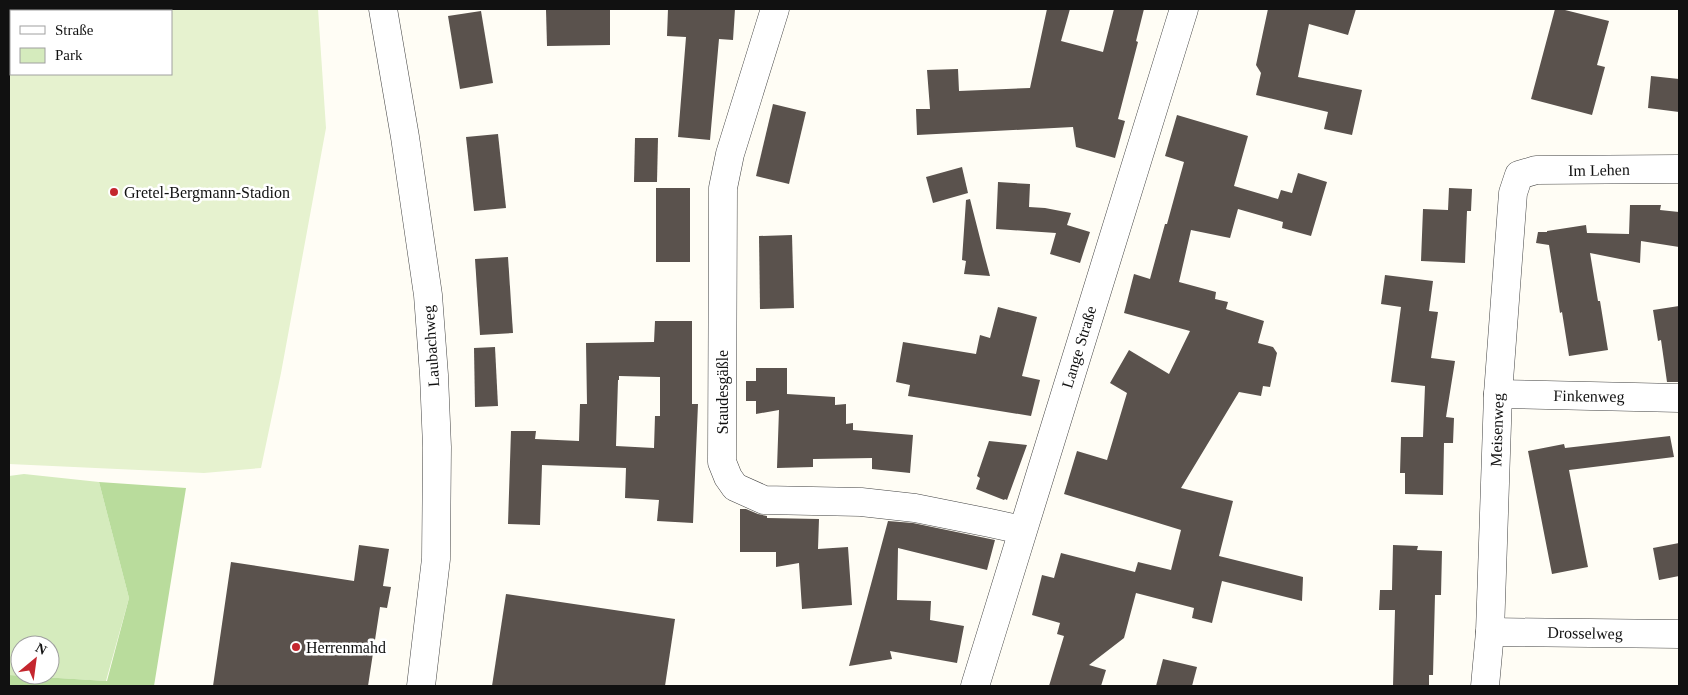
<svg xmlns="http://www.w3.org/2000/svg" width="1688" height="695" font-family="Georgia,serif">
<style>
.green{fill:#d5ebbd;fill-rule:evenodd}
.forest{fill:#b9dc9c}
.pitch{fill:#e6f2cf;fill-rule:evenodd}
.building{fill:#5a524d;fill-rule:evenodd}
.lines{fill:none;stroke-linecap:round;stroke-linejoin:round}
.minor-casing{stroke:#444;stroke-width:29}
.minor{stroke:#fff;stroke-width:28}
.poi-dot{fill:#c4262e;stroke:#fff;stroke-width:2}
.labels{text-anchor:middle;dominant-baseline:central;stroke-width:5;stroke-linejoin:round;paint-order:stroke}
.street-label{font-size:16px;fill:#111;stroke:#fff}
.poi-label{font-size:16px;fill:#111;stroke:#fff;text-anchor:start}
</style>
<rect width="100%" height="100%" fill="#fffdf5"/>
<path class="green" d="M24,474l75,8 30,116 -23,83 -97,-6v-199zM20,645h30v30h-30z"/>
<path class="forest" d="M99,482l87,6 -32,198h-145v-11l98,6 22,-83z"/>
<path class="pitch" d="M9,9h309l8,119 -45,245 -20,95 -57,5 -195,-9zM11,11h160v63h-160z"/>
<g class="building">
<path d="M610,9v36l-63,1 -1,-36z"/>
<path d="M668,9h67l-2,31 -14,-1 -9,101 -32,-3 8,-100 -19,-1z"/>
<path d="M1047,9h23l-9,32 42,11 11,-43h30l-8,32 2,1 -20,77 7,2 -10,37 -39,-11 -3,-20 -156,8 -1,-26h14l-3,-39 31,-1 1,22 71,-3z"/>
<path d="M1268,9h88l-8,26 -39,-11 -11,53 64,13 -10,45 -28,-6 4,-17 -72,-17 5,-22 -5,-8z"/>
<path d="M1555,9h6l48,12 -12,44 8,2 -13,48 -61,-16z"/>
<path d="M481,11l12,72 -33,6 -12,-73z"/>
<path d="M1651,76l28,3v33l-31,-4z"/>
<path d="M773,104l33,8 -17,72 -33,-8z"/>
<path d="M1177,115l71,21 -14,50 44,13 3,-9 11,3 6,-20 29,9 -16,54 -29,-8 1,-6 -45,-13 -8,29 -39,-8 -12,52 37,10 -1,7 13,3 -2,7 38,12 -6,22 15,4 4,6 -7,34 -7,-1 -2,10 -22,-4 -58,96 52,13 -14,55 84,21 -1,24 -80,-20 -10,42 -20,-5 2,-10 -58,-15 -12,45 -35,27 17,5 -5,16h-52l15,-50 -7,-2 3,-11 -28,-8 10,-40 12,3 7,-25 74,19 3,-10 33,8 10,-40 -117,-36 13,-43 30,9 20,-67 -17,-10 19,-33 40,24 21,-43 -66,-18 10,-39 16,5 15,-55h2l17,-62 -19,-6z"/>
<path d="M498,134l8,74 -32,3 -8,-74z"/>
<path d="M635,138h23l-1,44h-23z"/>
<path d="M962,167l6,26 -35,10 -7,-26z"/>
<path d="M998,182l32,2 -1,23 16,1 26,5 -4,12 23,7 -10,31 -30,-9 6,-21 -60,-4z"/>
<rect x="656" y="188" width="34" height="74"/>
<path d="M1449,188l23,1 -1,22h-4l-2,52 -44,-2 2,-52 25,1z"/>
<path d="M970,199l13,51 7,26 -26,-2 2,-13 -4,-1 4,-60z"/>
<path d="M1630,205h31l-1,5 19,2v35l-38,-6 -1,22 -50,-10 8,48h2l8,49 -39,6 -7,-44 -2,1 -11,-68 -13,-2 2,-11h9v-1l39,-6 1,8 42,1z"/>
<path d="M792,235l2,73 -34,1 -1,-73z"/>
<path d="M508,257l5,76 -33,2 -5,-76z"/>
<path d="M1385,275l48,6 -4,30 9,1 -7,46 24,3 -9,56 8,1 -1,25h-9l-1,52 -38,-1v-21h-5l1,-36h22l2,-51 -34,-4 10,-75 -20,-3z"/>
<path d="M1679,306v76h-12l-6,-42 -3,1 -5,-31z"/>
<path d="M998,307l39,10 -15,59 18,4 -9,36 -123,-20 2,-11 -14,-3 7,-40 73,12 4,-19 10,3z"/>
<path d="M655,321h37v83h6l-5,119 -36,-2 2,-21 -34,-2 1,-30 -84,-3 -2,60 -32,-1 3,-93h25l-1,8 44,2 1,-37h7l-1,-61 68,-1zM619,376l41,1v39h-5l-1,32 -38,-2 2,-66h1z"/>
<path d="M495,347l3,59 -23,1 -1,-59z"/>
<path d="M756,368h31v26l48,3v8l11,-1v20l7,-1v7l60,5 -3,38 -38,-4v-11l-59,1v8l-36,1 2,-58 -23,4v-13h-10v-20h10z"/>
<path d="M1670,436l4,21 -105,13 19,97 -36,7 -24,-123 36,-7 1,4z"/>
<path d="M989,441l38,4 -20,55 -2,-1 -1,1 -28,-11 4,-11 -3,-2z"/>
<path d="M740,509h6l12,5 9,2v2l52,1 -1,30 30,-2 4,58 -50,4 -3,-46 -23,4v-15h-36z"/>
<path d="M888,521l25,2 82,17 -8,30 -89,-22 -1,52 34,1 -1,19 34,6 -7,37 -67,-12 2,8 -43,7z"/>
<path d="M1679,543v33l-20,4 -6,-32z"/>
<path d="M359,545l30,4 -6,37 8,1 -4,21 -7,-1 -12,79h-155l18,-124 123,19z"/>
<path d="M1393,545l25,1 -1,4 25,1 -1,44h-6l-2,80h-4v11h-36l2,-76h-16l1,-20h12z"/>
<path d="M506,594l169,25 -10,67h-173z"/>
<path d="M1163,659l34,8 -5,19h-36z"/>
</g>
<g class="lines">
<g class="minor-casing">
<g id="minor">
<path d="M383,9l22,128 23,158 6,80 3,72 -1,112 -15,127"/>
<path d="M775,9l-45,145 -7,34 -1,274 6,15 7,10 29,13 97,2 54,6 75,15 32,7"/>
<path d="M1498,394l181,4"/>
<path d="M1490,632l189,2"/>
<path d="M975,686l209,-677"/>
<path d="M1485,686l5,-54 8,-238 15,-201 6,-18 17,-5 143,-1"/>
</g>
</g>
<use href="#minor" class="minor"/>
</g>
<g class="poi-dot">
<circle cx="114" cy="192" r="5"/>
<circle cx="296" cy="647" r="5"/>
</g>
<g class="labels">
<g class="street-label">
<text transform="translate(1599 170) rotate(-1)">Im Lehen</text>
<text transform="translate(431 346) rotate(-94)">Laubachweg</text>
<text transform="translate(1079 347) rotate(-73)">Lange Straße</text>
<text transform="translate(722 392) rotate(-90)">Staudesgäßle</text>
<text transform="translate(1589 396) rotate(1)">Finkenweg</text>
<text transform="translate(1497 430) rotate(-88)">Meisenweg</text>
<text transform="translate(1585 633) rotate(1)">Drosselweg</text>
</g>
<g class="poi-label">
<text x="124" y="192">Gretel-Bergmann-Stadion</text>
<text x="306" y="647">Herrenmahd</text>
</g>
</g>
<rect width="1688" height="695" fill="none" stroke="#111111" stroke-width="20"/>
<rect x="10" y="10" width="162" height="65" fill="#ffffff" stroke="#a0a0a0"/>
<rect x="20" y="26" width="25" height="8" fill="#ffffff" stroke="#a0a0a0"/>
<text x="55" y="35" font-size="15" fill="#111111">Straße</text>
<rect x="20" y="48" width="25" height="15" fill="#d5ebbd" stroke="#a0a0a0"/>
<text x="55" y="60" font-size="15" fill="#111111">Park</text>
<g transform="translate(35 660) rotate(29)"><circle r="24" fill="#ffffff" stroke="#a0a0a0"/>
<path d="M0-4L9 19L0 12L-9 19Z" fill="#c4262e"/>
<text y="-8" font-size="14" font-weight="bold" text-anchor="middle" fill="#111111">N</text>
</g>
</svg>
